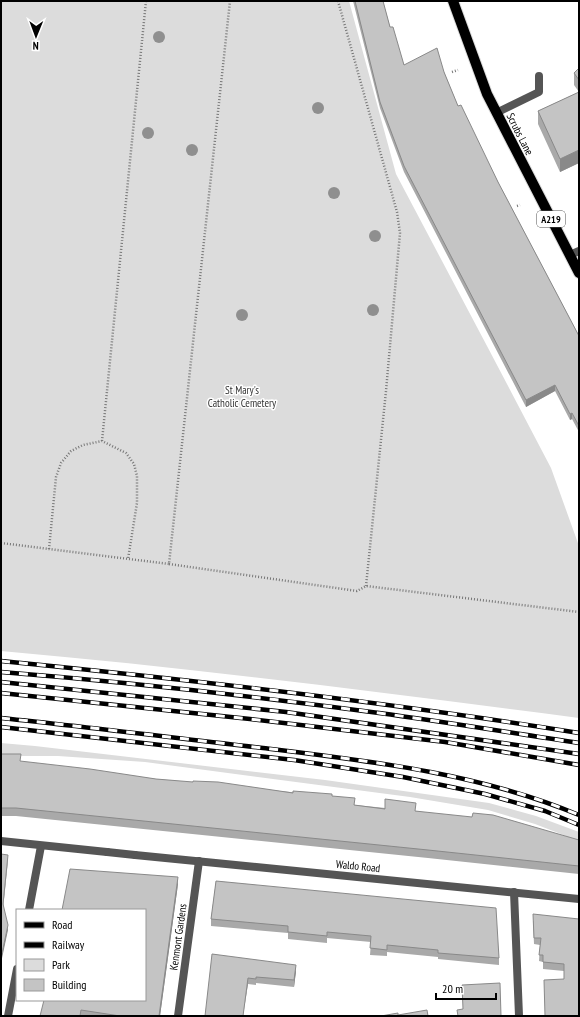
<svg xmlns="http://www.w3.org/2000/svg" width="580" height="1017" font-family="'PT Sans Narrow',sans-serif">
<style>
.green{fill:#dcdcdc}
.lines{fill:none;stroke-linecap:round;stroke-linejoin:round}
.primary-casing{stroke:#dbdbdb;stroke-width:12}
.path{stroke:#777;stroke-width:2.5;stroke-dasharray:1 2;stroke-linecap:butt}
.lane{stroke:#555;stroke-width:8}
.street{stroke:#555;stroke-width:8}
.primary{stroke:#000;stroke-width:10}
.rail-casing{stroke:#000;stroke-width:4.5}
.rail{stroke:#fff;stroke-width:3;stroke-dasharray:9;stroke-linecap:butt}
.tree{fill:#8f8f8f}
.wall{fill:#a9a9a9}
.shaded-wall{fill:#898989}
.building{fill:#c4c4c4;stroke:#898989}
.labels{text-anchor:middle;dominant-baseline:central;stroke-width:3;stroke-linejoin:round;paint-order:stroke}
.shield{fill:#fff;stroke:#4c4c4c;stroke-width:1}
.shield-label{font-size:10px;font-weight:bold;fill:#000}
.street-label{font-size:11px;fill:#000;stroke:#fff}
.park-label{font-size:11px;fill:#333;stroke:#fff}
</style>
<rect width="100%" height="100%" fill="#fff"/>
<g class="green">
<path d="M1,1h348l47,173 91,172 64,122 28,78v172c-192,-25 -385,-50 -578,-67z"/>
<path d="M1,743l34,3 290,34 164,23 47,13 43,16v9l-44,-17 -47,-14 -78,-13 -265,-35 -87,-6h-57z"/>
</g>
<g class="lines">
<g class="primary-casing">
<path id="primary" d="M453,1l34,93 92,179"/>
</g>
<g class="path">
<path d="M338,1l59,211 3,21 -14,158 -20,195"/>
<path d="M452,72l6,-2"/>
<path d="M517,206l3,-1"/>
<path d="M102,441l44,-440"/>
<path d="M1,543l168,21 61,-563"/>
<path d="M49,549l7,-72 5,-14 10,-12 12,-6 19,-4 24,12 8,11 3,12v27l-9,56"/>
<path d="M169,564l188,27 9,-5 213,26"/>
</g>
<g class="lane">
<path d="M496,113l43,-21v-16"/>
<path d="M570,255l9,-4"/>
<path d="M107,852l28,3"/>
</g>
<g class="street">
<path d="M1,841l106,11"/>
<path d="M135,855l444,44"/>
<path d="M514,892l5,124"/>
<path d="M29,910l12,-64"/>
<path d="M8,1016l9,-47"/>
<path d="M178,1016l21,-155"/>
</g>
<use href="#primary" class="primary"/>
<g class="rail-casing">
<g id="rail">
<path d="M1,661c193,19 386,41 578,72"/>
<path d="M1,672c126,10 252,24 378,41 67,9 133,20 200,30"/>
<path d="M1,682l285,30 293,42"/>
<path d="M1,693l249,26 195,23 134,23"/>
<path d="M1,718c87,9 175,20 262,30 106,13 216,25 316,67"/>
<path d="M1,727l293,33 109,17 82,17 60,17 34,14"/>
</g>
</g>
<use href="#rail" class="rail"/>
</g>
<g class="tree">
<circle cx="159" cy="37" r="6"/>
<circle cx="318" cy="108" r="6"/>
<circle cx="148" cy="133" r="6"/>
<circle cx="192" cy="150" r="6"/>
<circle cx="334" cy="193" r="6"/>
<circle cx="375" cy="236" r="6"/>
<circle cx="373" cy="310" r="6"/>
<circle cx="242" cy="315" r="6"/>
</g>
<g class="wall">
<path d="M353,1h30l7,26 14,38 40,7 14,34 121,230v96l-7,-13 -2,1 -15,-29 -29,16 -122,-235 -24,-64z"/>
<path d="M579,68v95l-19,9 -22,-48v-13l41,-19 -5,-7v-12z"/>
<path d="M1,754l20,8 135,17 176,17 23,9 61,6 163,29v34l-151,-16 -412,-42h-15z"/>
<path d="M216,881l283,77v7l-61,-6v-2l-51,-5v4l-17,-1 1,-13 -44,-4v5l-39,-4v-6l-77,-7v-7z"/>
<path d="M178,884l-18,132h-120l105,-16z"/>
<path d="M579,919l-15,60v-8l-21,-2v-7l-4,-1 1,-16 -6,-1 -1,-23z"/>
<path d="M212,954l84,17 -2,16 -38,-4v2l-8,-1z"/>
</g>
<g class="shaded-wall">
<path d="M579,150v13l-19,9v-13z"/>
<path d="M555,385v6l-29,16v-7z"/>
<path d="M572,413v6l-2,1v-6z"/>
<path d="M8,855v5l-5,49v-5z"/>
<path d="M178,877v7l-18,132h-1z"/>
<path d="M8,925v5l-7,33v-5z"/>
<path d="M296,965v6l-2,16v-7z"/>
<path d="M248,978v6l-5,32z"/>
</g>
<g class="building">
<path d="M355,1h28l7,26h3l11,38 33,-17 7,24 14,34 3,-1 37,77 81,154v90l-7,-13 -2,1 -15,-29 -29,15 -122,-234 -24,-64z"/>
<path d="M579,68v12l-5,-7z"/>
<path d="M579,92v58l-19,9 -22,-48z"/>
<path d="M1,754h20l-1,7 70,8 66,10 37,3v-1l25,1 75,11v-2l39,3v2l23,2 -1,7 31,4v-10l31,4 -1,8 57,6 1,-4 20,2 86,25v26l-151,-16 -412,-42h-15z"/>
<path d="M1,854l7,1 -5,49 5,21 -7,33z"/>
<path d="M70,869l108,8 -19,139h-39l-39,-6 -1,6h-40l4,-16h101v-90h-83z"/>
<path d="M216,881l280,27 3,50 -61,-5v-3l-51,-5v5l-17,-2 1,-12 -44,-4v4l-39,-4v-6l-77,-7z"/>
<path d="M533,914l46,5v97h-34l-1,-36 20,-1v-15l-21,-2v-7h-4l2,-17h-7z"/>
<path d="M212,954l84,11 -2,15 -38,-3v2l-8,-1 -5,38h-38z"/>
<path d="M500,983l1,33h-43l-1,-6 6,-1 -1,-24z"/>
<path d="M427,1010l1,6h-47l17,-3v2z"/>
</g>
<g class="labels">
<rect class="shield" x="537" y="211" width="28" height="16" rx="3"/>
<g class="shield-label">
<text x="551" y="219">A219</text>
</g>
<g class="street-label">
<text transform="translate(520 134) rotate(63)">Scrubs Lane</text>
<text transform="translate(358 866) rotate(6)">Waldo Road</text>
<text transform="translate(178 937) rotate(-82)">Kenmont Gardens</text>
</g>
<g class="park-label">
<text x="242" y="390">St Mary's<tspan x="242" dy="13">Catholic Cemetery</tspan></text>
</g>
</g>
<rect width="580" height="1017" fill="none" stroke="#000000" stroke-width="4"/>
<rect x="16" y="909" width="130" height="92" fill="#ffffff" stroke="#999999"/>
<rect x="24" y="922" width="20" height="6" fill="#000000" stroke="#999999"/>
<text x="52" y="929" font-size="12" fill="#000000">Road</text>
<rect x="24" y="942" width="20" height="6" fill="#000000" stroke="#999999"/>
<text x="52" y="949" font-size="12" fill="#000000">Railway</text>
<rect x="24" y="959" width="20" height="12" fill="#dcdcdc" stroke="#999999"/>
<text x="52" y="969" font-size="12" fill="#000000">Park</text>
<rect x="24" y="979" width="20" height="12" fill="#c4c4c4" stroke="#999999"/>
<text x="52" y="989" font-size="12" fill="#000000">Building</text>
<g transform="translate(36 36) rotate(181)" stroke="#ffffff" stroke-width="3" paint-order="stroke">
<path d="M0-3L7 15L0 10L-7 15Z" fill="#000000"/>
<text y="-6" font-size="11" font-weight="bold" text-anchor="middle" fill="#000000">N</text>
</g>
<path d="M436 993v6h60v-6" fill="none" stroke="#000000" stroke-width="2"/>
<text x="442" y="993" font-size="12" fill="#000000" stroke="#ffffff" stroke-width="3" paint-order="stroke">20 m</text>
</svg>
